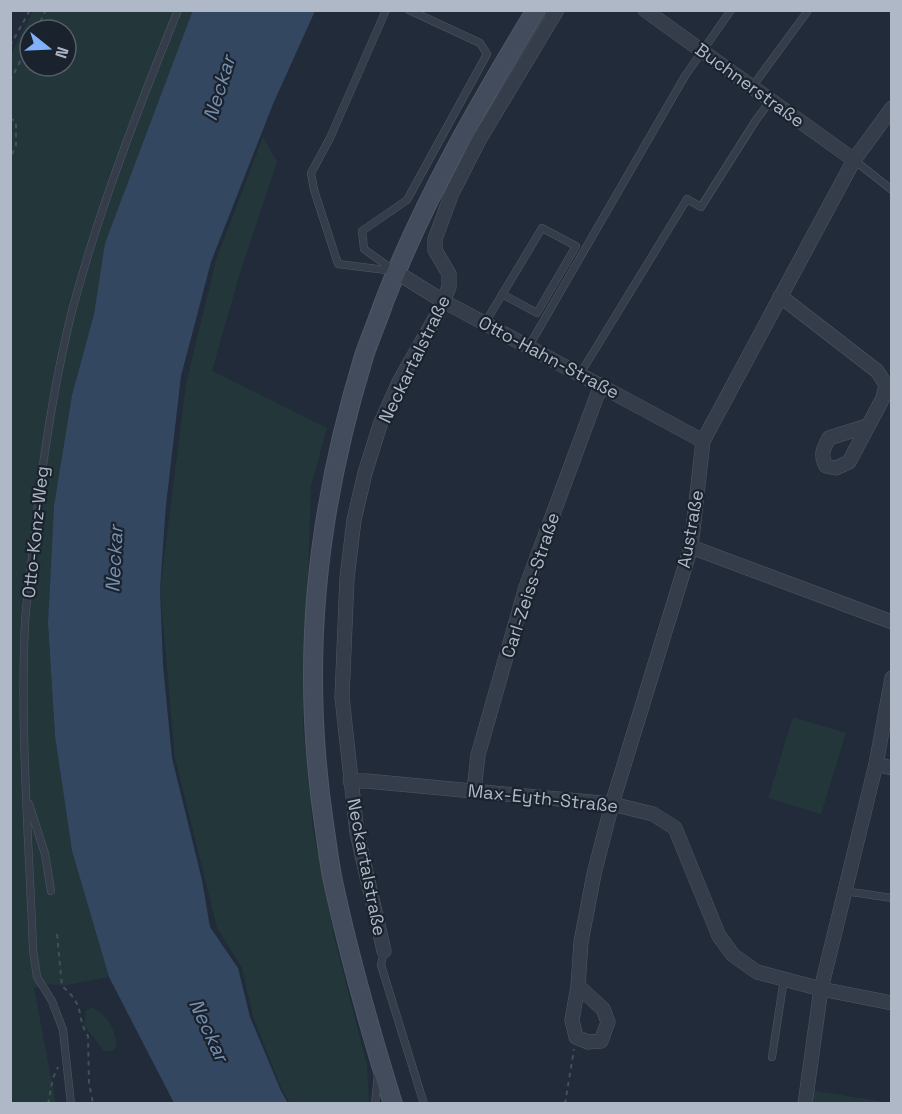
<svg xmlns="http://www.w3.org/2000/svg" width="902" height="1114" font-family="'Space Grotesk',sans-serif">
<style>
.green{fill:#23373a;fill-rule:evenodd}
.water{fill:#344760}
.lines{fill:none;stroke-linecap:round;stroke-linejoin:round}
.lane-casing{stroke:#4f5864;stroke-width:8}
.street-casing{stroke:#4f5864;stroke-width:15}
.secondary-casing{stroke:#4f5864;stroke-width:20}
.path{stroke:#3d5354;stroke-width:2;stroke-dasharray:4.5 4.5;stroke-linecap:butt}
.lane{stroke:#343d49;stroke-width:7}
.street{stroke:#343d49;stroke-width:14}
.secondary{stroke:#424c5c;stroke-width:18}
.labels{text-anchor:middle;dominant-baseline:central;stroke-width:4.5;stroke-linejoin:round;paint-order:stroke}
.street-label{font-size:18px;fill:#afb8c6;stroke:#1a222e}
.water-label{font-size:20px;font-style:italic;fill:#768eae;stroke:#1a222e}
</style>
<rect width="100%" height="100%" fill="#212b39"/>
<g class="green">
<path d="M33,11h160l-88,232 -11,71 -22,81 -18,111 -6,117 7,113 17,115 37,126 -47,9 -13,-2 -15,4 22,116 -46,-1v-1047zM30,30h36v36h-36z"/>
<path d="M263,137l14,25 -37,111 -28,98 115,57 -16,58 -8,240 10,103 22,112 32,124 2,38h-79l-8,-13 -29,-73 -11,-49 -25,-40 -42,-170 -15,-169 26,-205 30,-124z"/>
<path d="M793,717l53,16 -25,81 -53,-16z"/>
<path d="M92,1007c17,10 22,20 25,39l-5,5h-8l-20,-26 2,-14z"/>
<path d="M810,1090l81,13 -83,1z"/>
</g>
<path class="water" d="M193,10l122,1 -42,93 -62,158 -30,114 -15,129 -6,84 3,76 9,93 30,122 8,47 28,41 12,49 31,74 7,12h-114l-65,-126 -37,-126 -17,-115 -7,-113 6,-117 18,-111 22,-81 11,-71z"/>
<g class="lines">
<g class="lane-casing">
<g id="lane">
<path d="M386,10l-56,128 -19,35 3,17 24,74 56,7"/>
<path d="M752,87l55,-75 -2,-2"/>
<path d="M854,160l38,30"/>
<path d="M396,272l-32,-23 -2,-18 45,-31 80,-146 -7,-11 -71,-33"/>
<path d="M485,323l57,-95 34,18 -39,67 -35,-19"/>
<path d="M529,346l156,-270 46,-66"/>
<path d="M580,374l107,-175 14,8 55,-87 15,-20"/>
<path d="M29,804l16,50 6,37"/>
<path d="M844,891l48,7"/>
<path d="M384,951l-3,14 43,139"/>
<path d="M772,1057l12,-78"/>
<path d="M71,1104l-8,-74 -11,-29 -15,-24 -4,-27c-4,-109 -13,-218 -8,-328 2,-28 6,-55 9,-82 8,-77 19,-153 38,-229 27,-102 66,-202 106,-301"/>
<path d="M375,1104l3,-30"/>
</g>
</g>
<g class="street-casing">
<g id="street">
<path d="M645,10l209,150"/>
<path d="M396,272l47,29 260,140"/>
<path d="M780,296l97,75 9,14 -3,13 -34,64 -13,6 -10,-2c-6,-11 -3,-17 3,-28l38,-12"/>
<path d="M691,547l201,75"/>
<path d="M876,764l16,4"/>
<path d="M350,781h17l245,23 41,10 22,14 44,108 14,19 24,17 64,17 71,14"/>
<path d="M474,790l4,-35 48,-168 75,-202"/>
<path d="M384,951l-27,-118 -15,-136 5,-119 7,-58 11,-47 15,-48 19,-43 38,-67 12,-28v-13l-14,-24v-11l17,-46 27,-53 78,-130"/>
<path d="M578,986l25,23 5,13 -7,19 -13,1 -12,-5 -4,-17 6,-34 3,-44 13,-68 18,-70 79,-257 12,-106 151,-281 38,-52"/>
<path d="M805,1104l16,-115 55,-225 16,-86"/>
</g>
</g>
<g class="secondary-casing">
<path id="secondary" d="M393,1104c-23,-74 -44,-148 -60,-223 -4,-19 -6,-38 -9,-57 -24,-163 -8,-311 40,-468 6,-18 14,-36 20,-54 40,-103 95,-198 152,-292"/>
</g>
<g class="path">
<path d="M36,30l10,-20"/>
<path d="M10,46l20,-36"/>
<path d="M10,81l20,-39"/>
<path d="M10,118l6,4v23l-6,14"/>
<path d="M57,934l5,52c25,21 13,30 26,50l1,46 4,22"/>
<path d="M48,1104l5,-26 5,-11"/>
<path d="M565,1104l9,-55"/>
</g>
<use href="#lane" class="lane"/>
<use href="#street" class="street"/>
<use href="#secondary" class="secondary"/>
</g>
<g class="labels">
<g class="street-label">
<text transform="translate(750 85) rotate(36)">Buchnerstraße</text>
<text transform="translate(549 357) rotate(28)">Otto-Hahn-Straße</text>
<text transform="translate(414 359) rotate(-64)">Neckartalstraße</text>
<text transform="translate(690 529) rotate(-80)">Austraße</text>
<text transform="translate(35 532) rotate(-84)">Otto-Konz-Weg</text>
<text transform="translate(530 585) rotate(-72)">Carl-Zeiss-Straße</text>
<text transform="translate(543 798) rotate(6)">Max-Eyth-Straße</text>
<text transform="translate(367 867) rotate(79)">Neckartalstraße</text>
</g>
<g class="water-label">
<text transform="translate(219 88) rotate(-73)">Neckar</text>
<text transform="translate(114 559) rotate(-87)">Neckar</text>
<text transform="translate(209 1030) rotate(65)">Neckar</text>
</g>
</g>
<rect width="902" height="1114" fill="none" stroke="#afb8c6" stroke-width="24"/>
<g transform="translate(48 48) rotate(108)"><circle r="28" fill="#1a222e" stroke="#565e6b" stroke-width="1.5"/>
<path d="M0-4.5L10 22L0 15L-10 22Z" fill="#81b1f9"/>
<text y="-9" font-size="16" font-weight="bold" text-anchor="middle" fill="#afb8c6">N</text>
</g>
</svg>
